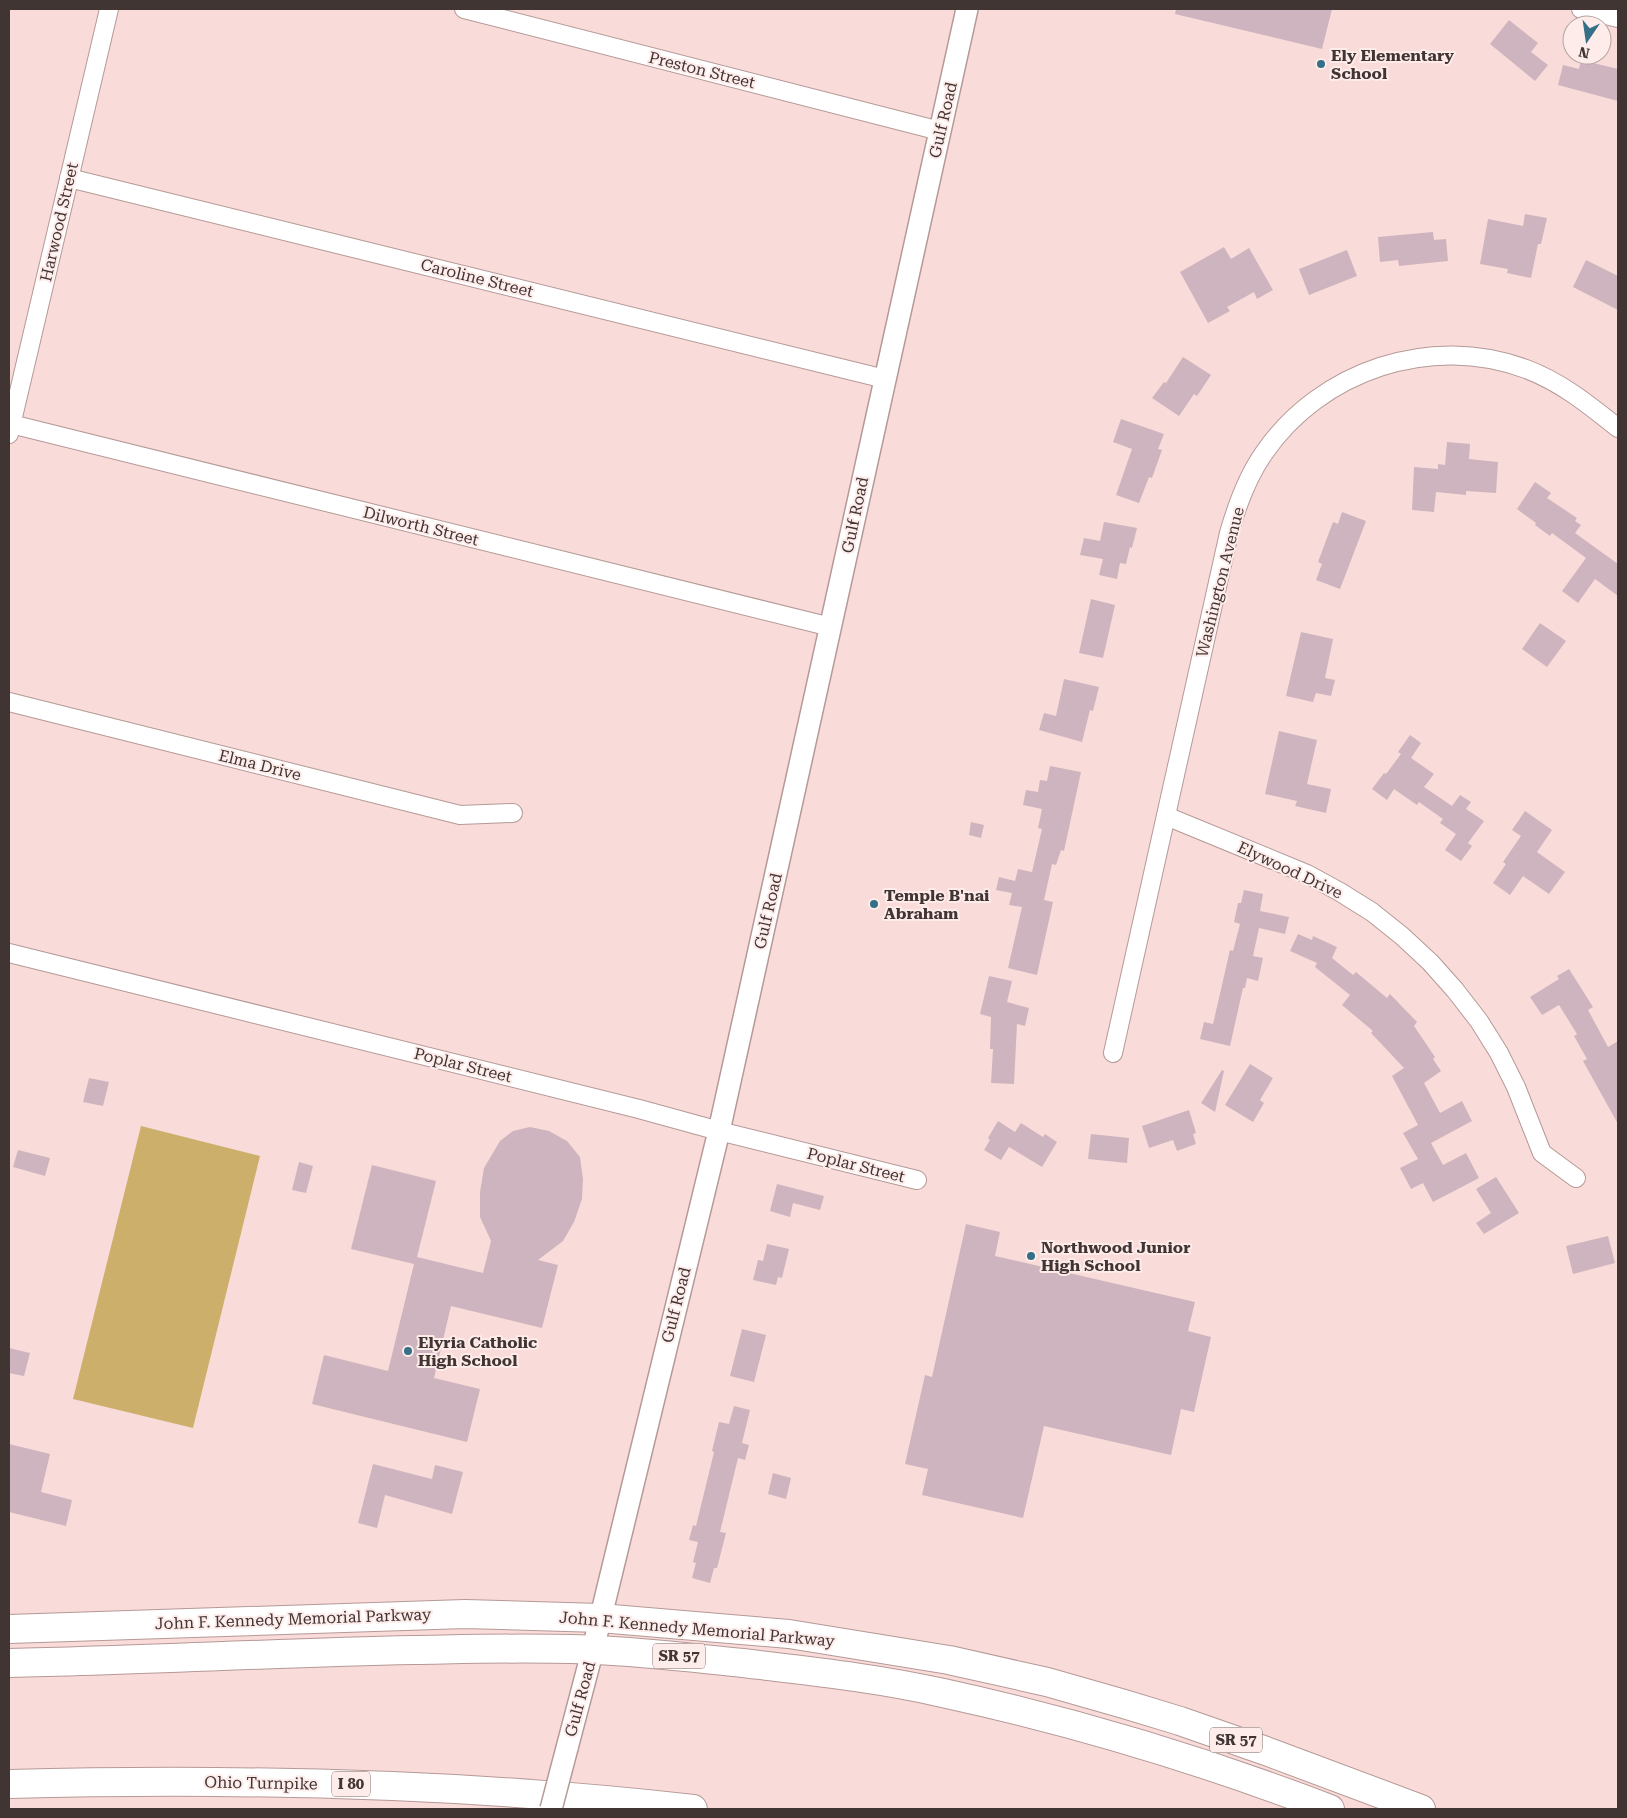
<svg xmlns="http://www.w3.org/2000/svg" width="1627" height="1818" font-family="'Roboto Serif',serif">
<style>
.green{fill:#cdaf6c}
.building{fill:#ceb4be}
.lines{fill:none;stroke-linecap:round;stroke-linejoin:round}
.minor-casing{stroke:#b59997;stroke-width:20}
.tertiary-casing{stroke:#b59997;stroke-width:24}
.trunk-casing{stroke:#b59997;stroke-width:30}
.motorway-casing{stroke:#b59997;stroke-width:30}
.minor{stroke:#fff;stroke-width:18}
.tertiary{stroke:#fff;stroke-width:21}
.trunk{stroke:#fff;stroke-width:28}
.motorway{stroke:#fff;stroke-width:28}
.tertiary-bridge-casing{stroke:#b59997;stroke-width:24;stroke-linecap:butt}
.tertiary-bridge{stroke:#fff;stroke-width:21}
.poi-dot{fill:#356f88;stroke:#feecea;stroke-width:2}
.labels{text-anchor:middle;dominant-baseline:central;stroke-width:4;stroke-linejoin:round;paint-order:stroke}
.shield{fill:#feecea;stroke:#7a6c6b;stroke-width:1}
.shield-label{font-size:15px;font-weight:bold;fill:#413534}
.poi-label{font-size:16px;font-weight:bold;fill:#413534;stroke:#feecea;text-anchor:start}
.street-label{font-size:16px;fill:#413534;stroke:#feecea}
</style>
<rect width="100%" height="100%" fill="#f9dcd9"/>
<path class="green" d="M141,1126l119,30 -67,272 -120,-29z"/>
<g class="building">
<path d="M1176,9h156l-10,40 -147,-35z"/>
<path d="M1509,20l29,23 -7,9 17,13 -13,16 -45,-37z"/>
<path d="M1581,60l37,9v32l-60,-16 5,-20 16,4z"/>
<path d="M1525,214l22,4 -6,26h-3l-7,34 -24,-5 1,-4 -28,-5 8,-45 35,7z"/>
<path d="M1433,232l1,8 12,-1 2,22 -49,5 -1,-6 -18,2 -2,-25z"/>
<path d="M1224,247l7,12 18,-11 24,42 -16,9 -3,-7 -27,15 3,4 -22,12 -28,-51z"/>
<path d="M1347,250l10,26 -48,19 -10,-26z"/>
<path d="M1586,260l32,16v34l-45,-23z"/>
<path d="M1183,357l28,18 -14,21 -3,-2 -15,22 -27,-18 12,-16 2,1z"/>
<path d="M1121,419l43,15 -6,15 4,1 -10,28 -3,-1 -10,26 -23,-8 16,-46 -19,-7z"/>
<path d="M1447,442l23,2 -1,15 29,3 -2,31 -30,-2v4l-30,-3 -2,20 -22,-2 2,-43 24,2v-5l7,1z"/>
<path d="M1535,482l16,11 -4,5 30,20 -2,3 6,4 -6,8 43,31v32l-23,-17 -17,24 -16,-12 24,-33 -34,-25 -2,3 -15,-11 1,-2 -19,-14z"/>
<path d="M1342,512l24,9 -26,68 -24,-9 6,-16 -4,-2 15,-40 5,2z"/>
<path d="M1104,522l33,6 -5,20 -2,-1 -4,17 -6,-1 -3,16 -18,-4 4,-16 -23,-4 4,-17 16,3z"/>
<path d="M1091,599l24,6 -12,53 -24,-5z"/>
<path d="M1540,623l26,18 -19,26 -25,-18z"/>
<path d="M1301,632l32,7 -8,39 10,2 -4,16 -15,-3 -3,9 -27,-6z"/>
<path d="M1064,679l35,8 -6,24 -3,-1 -8,32 -43,-12 5,-17 12,3z"/>
<path d="M1279,731l38,9 -10,44 24,5 -5,24 -31,-7 2,-5 -32,-7z"/>
<path d="M1410,735l11,8 -10,15 23,16 -10,13 28,19 8,-11 11,7 -5,7 18,12 -16,22 4,3 -11,15 -16,-11 11,-16 -16,-11 3,-4 -24,-17 -2,3 -23,-16 -7,11 -15,-11 12,-16 2,1 15,-20 -3,-2z"/>
<path d="M1050,766l31,6 -17,79 -3,-1 -5,15 -4,-1 -8,36 9,2 -16,73 -29,-7 14,-61 -13,-2 3,-12 -16,-3 3,-13 16,4 3,-12 14,3 10,-43 -4,-1 4,-19 -19,-4 3,-15 12,2 2,-12 7,1z"/>
<path d="M1525,811l27,19 -15,22 28,20 -16,22 -26,-18 -13,19 -17,-12 13,-19 -3,-2 18,-26 -9,-6z"/>
<path d="M971,822l13,3 -3,13 -12,-3z"/>
<path d="M1244,890l19,4 -3,17 29,6 -4,17 -26,-6 -6,28 10,2 -5,23 -11,-3 -2,10h-2l-13,58 -30,-7 4,-17 9,2 17,-74 3,1 7,-27 -6,-2 4,-19h3z"/>
<path d="M1298,934l14,6 1,-4 24,11 -5,11 21,17 3,-3 31,26 3,-4 27,28 -3,4 21,31 -2,2 8,12 -17,12 16,30 22,-12 10,20 -41,22 12,22 23,-12 13,25 -46,24 -10,-19 -12,6 -11,-21 18,-9 -15,-26 15,-8 -26,-49 12,-8 -33,-35 2,-2 -31,-26 8,-10 -35,-28 2,-4 -27,-12z"/>
<path d="M1569,969l24,38 -5,3 20,37 10,-6v83l-35,-63 4,-2 -13,-23 3,-2 -18,-29 -17,10 -12,-18 29,-18 -2,-3z"/>
<path d="M989,976l23,5 -5,21 22,6 -4,18 -8,-2 -3,60 -23,-1 2,-34h-3l1,-32 -11,-3z"/>
<path d="M1250,1064l23,14 -13,22 4,3 -11,19 -28,-17z"/>
<path d="M1222,1070l2,1 -9,41 -14,-9z"/>
<path d="M89,1078l20,4 -6,24 -20,-4z"/>
<path d="M1189,1110l7,23 -3,1 3,10 -19,7 -4,-11 -24,8 -7,-22z"/>
<path d="M998,1121l17,11 6,-9 22,14 2,-3 12,8 -15,25 -33,-20 -8,13 -17,-10 6,-10 -2,-2z"/>
<path d="M530,1127l19,4 18,10 13,16 3,22 -1,20 -8,23 -11,19 -25,19 20,5 -16,63 -91,-22 -17,72 46,11 -13,53 -155,-38 12,-49 64,16 26,-107 -63,-15 21,-84 64,16 -19,76 66,16 8,-32 -11,-24v-25l4,-24 16,-27 13,-10z"/>
<path d="M1091,1134l38,4 -2,25 -39,-4z"/>
<path d="M18,1150l32,8 -5,18 -32,-9z"/>
<path d="M299,1162l14,4 -7,27 -14,-3z"/>
<path d="M1496,1177l23,36 -35,21 -8,-11 15,-10 -15,-24z"/>
<path d="M777,1184l47,12 -4,14 -27,-7 -3,14 -20,-6z"/>
<path d="M966,1224l34,8 -5,24 200,46 -7,29 23,6 -17,75 -13,-3 -10,46 -127,-29 -21,92 -101,-23 6,-26 -23,-5 20,-89 7,2z"/>
<path d="M1608,1236l7,27 -42,11 -7,-28z"/>
<path d="M767,1244l22,5 -7,29 -4,-1 -2,8 -23,-5 5,-20 5,1z"/>
<path d="M742,1329l24,6 -12,47 -24,-6z"/>
<path d="M9,1348l21,5 -6,23 -15,-3z"/>
<path d="M734,1406l16,4 -8,33 7,2 -4,15 -7,-2 -18,74 6,1 -9,35h-3l-4,15 -18,-5 4,-15 -3,-1 5,-20 -9,-2 4,-15 3,1 18,-74 -2,-1 7,-29 10,2z"/>
<path d="M9,1444l41,10 -9,38 31,8 -6,26 -57,-14z"/>
<path d="M373,1464l59,15 3,-14 28,7 -11,42 -67,-19 -8,33 -19,-5z"/>
<path d="M773,1473l18,5 -5,21 -18,-5z"/>
</g>
<g class="lines">
<g class="minor-casing">
<g id="minor">
<path d="M464,9l476,122"/>
<path d="M1581,9l37,9"/>
<path d="M69,178l816,201"/>
<path d="M11,424l820,203"/>
<path d="M9,434l100,-425"/>
<path d="M9,702l451,113 53,-2"/>
<path d="M1166,816l141,58 33,18 32,20 30,24 28,26 25,28 24,31 20,32 17,34 26,66 34,25"/>
<path d="M9,953l630,156 80,22 198,49"/>
<path d="M1113,1053l116,-520c8,-28 18,-56 35,-80 56,-82 167,-120 262,-84 35,13 63,36 92,59"/>
</g>
</g>
<g class="tertiary-casing">
<path id="tertiary" d="M567,1748l26,-99 126,-518 248,-1122"/>
</g>
<g class="trunk-casing">
<g id="trunk">
<path d="M9,1629l456,-15 135,4 189,16 160,26 98,22 77,22 56,17 86,30 155,58"/>
<path d="M9,1663c135,-3 269,-10 404,-13 61,-1 121,-3 182,0 50,2 98,8 148,13 66,8 134,15 200,30 133,29 259,67 387,116"/>
</g>
</g>
<g class="motorway-casing">
<path id="motorway" d="M9,1784c228,-6 457,-1 684,25"/>
</g>
<use href="#minor" class="minor"/>
<use href="#tertiary" class="tertiary"/>
<use href="#trunk" class="trunk"/>
<use href="#motorway" class="motorway"/>
<g class="tertiary-bridge-casing">
<path id="tertiary-bridge" d="M551,1809l16,-61"/>
</g>
<use href="#tertiary-bridge" class="tertiary-bridge"/>
</g>
<g class="poi-dot">
<circle cx="1321" cy="64" r="5"/>
<circle cx="874" cy="904" r="5"/>
<circle cx="1031" cy="1256" r="5"/>
<circle cx="408" cy="1351" r="5"/>
</g>
<g class="labels">
<g class="shield">
<rect x="653" y="1643.5" width="52" height="25" rx="4"/>
<rect x="1210" y="1727.5" width="52" height="25" rx="4"/>
<rect x="332" y="1771.5" width="38" height="25" rx="4"/>
</g>
<g class="shield-label">
<text x="679" y="1656">SR 57</text>
<text x="1236" y="1740">SR 57</text>
<text x="351" y="1784">I 80</text>
</g>
<g class="poi-label">
<text x="1331" y="55">Ely Elementary<tspan x="1331" dy="18">School</tspan></text>
<text x="884" y="895">Temple B'nai<tspan x="884" dy="18">Abraham</tspan></text>
<text x="1041" y="1247">Northwood Junior<tspan x="1041" dy="18">High School</tspan></text>
<text x="418" y="1342">Elyria Catholic<tspan x="418" dy="18">High School</tspan></text>
</g>
<g class="street-label">
<text transform="translate(702 70) rotate(14)">Preston Street</text>
<text transform="translate(943 120) rotate(-77)">Gulf Road</text>
<text transform="translate(59 222) rotate(-77)">Harwood Street</text>
<text transform="translate(477 278) rotate(14)">Caroline Street</text>
<text transform="translate(855 515) rotate(-78)">Gulf Road</text>
<text transform="translate(421 526) rotate(14)">Dilworth Street</text>
<text transform="translate(1220 582) rotate(-76)">Washington Avenue</text>
<text transform="translate(260 765) rotate(14)">Elma Drive</text>
<text transform="translate(1290 870) rotate(25)">Elywood Drive</text>
<text transform="translate(768 911) rotate(-77)">Gulf Road</text>
<text transform="translate(463 1065) rotate(14)">Poplar Street</text>
<text transform="translate(856 1165) rotate(14)">Poplar Street</text>
<text transform="translate(676 1305) rotate(-76)">Gulf Road</text>
<text transform="translate(293 1619) rotate(-2)">John F. Kennedy Memorial Parkway</text>
<text transform="translate(697 1629) rotate(5)">John F. Kennedy Memorial Parkway</text>
<text transform="translate(580 1699) rotate(-75)">Gulf Road</text>
<text transform="translate(261 1783) rotate(1)">Ohio Turnpike</text>
</g>
</g>
<rect width="1627" height="1818" fill="none" stroke="#413534" stroke-width="20"/>
<g transform="translate(1587 40) rotate(193)"><circle r="24" fill="#feecea" stroke="#b2a3a1"/>
<path d="M0-4L9 19L0 12L-9 19Z" fill="#356f88"/>
<text y="-8" font-size="14" font-weight="bold" text-anchor="middle" fill="#413534">N</text>
</g>
</svg>
